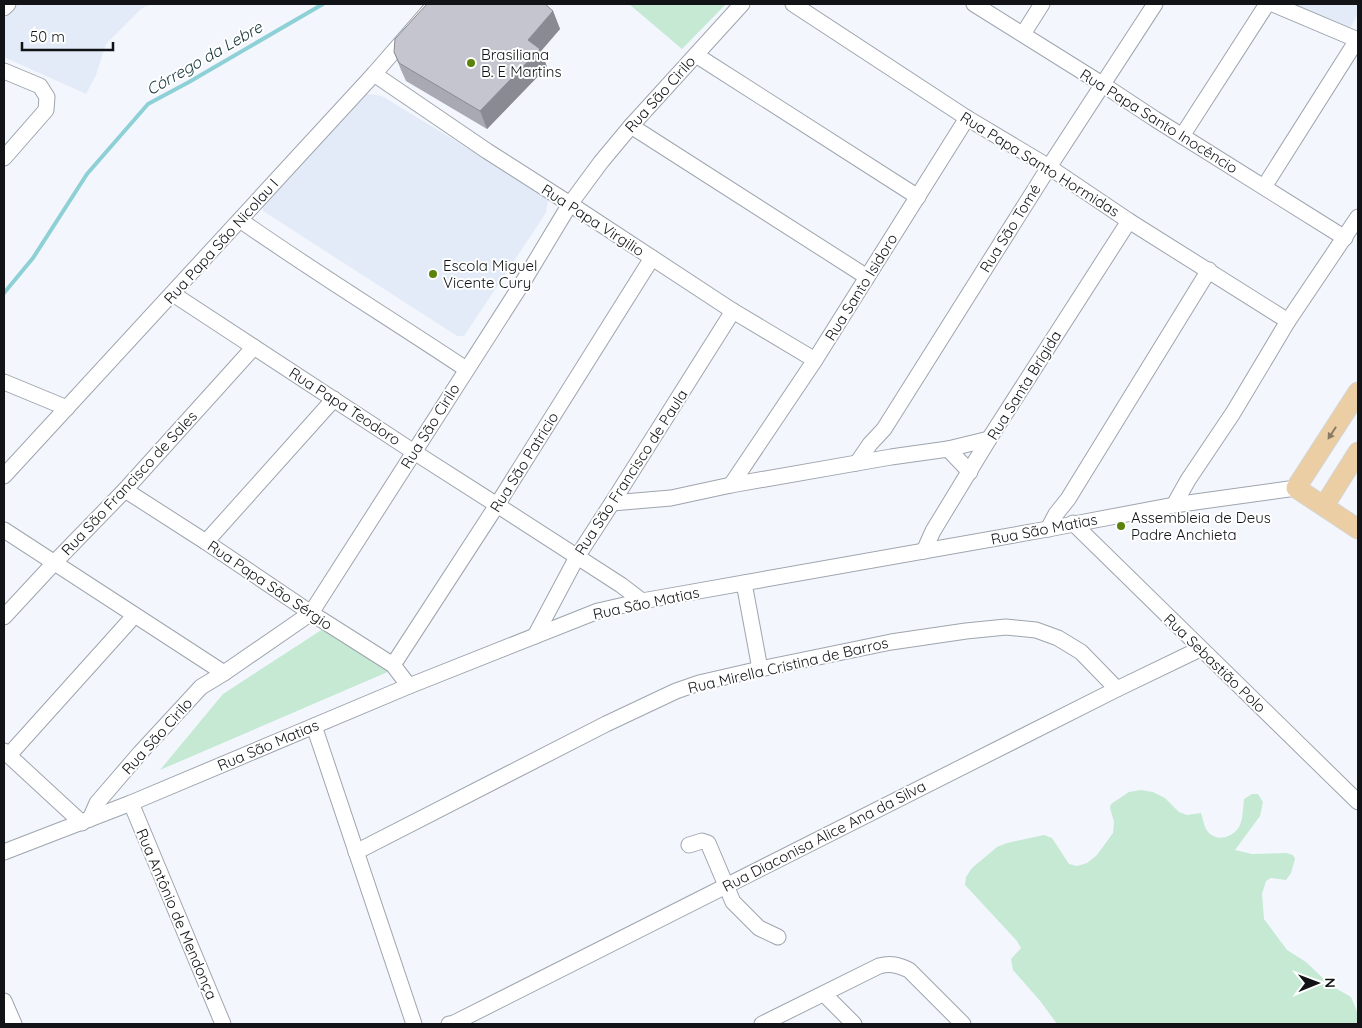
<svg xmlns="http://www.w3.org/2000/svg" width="1362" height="1028" font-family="Quicksand,sans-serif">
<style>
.built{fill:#e2ebf7}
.green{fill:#c5e9d3}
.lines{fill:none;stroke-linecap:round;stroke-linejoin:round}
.stream{stroke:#8dd0d6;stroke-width:4}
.minor-casing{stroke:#9ea5ae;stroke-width:17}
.major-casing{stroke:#d4d5d5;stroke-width:21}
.minor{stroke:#fff;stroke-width:15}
.major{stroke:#ebcea4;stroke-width:19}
.wall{fill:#a9a9b3}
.shaded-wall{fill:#8a8a92}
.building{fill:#c5c5d0;stroke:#8a8a92}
.oneway{fill:#897a64}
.poi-dot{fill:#5a830b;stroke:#fff;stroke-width:2}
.labels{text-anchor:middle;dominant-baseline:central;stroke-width:4;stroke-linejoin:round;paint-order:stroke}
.poi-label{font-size:15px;fill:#111316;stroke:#fff;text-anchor:start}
.street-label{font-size:15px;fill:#111316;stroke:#fff}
.water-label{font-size:16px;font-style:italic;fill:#133437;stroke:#fff}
</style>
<rect width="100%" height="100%" fill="#f3f7fd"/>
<g class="built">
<path d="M15,4h137l-10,4 -36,36 -10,31 -10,19 -82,-37v-41z"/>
<path d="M1290,4h68v9l-8,15h-6z"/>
<path d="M368,94l14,2 100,61 66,43 -2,13 -82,123h-7l-194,-125v-6l95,-109z"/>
</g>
<g class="green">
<path d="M629,4h97l-44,45z"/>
<path d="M326,627l64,44 -230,99 63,-76z"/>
<path d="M1141,790l12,2 12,6 14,14 8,3 14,-2c2,6 3,14 7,19 9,10 24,6 31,-5 4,-7 4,-20 5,-28l8,-5h6l5,8 -3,14 -25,34 17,4 34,-1 7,2 2,4 -4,14 -5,7 -15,-2 -5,3 -4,13 2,25 23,31 19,12 24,23 21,12 7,17v10h-301l-16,-22 -28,-32 -2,-11 10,-11 -4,-7 -52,-56 1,-8 6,-9 25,-21 10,-4 37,-8 8,3 17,26 8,2 10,-3 10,-8 16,-22 1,-11 -4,-14 1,-4 18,-12z"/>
</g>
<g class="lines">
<path class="stream" d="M4,293l29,-35 54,-84 61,-70 41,-22 134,-78"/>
<g class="minor-casing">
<g id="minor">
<path d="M793,4l174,114 82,49 80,54 159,100"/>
<path d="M974,4l128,80 53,35 190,119"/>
<path d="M1273,4l85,36"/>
<path d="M4,8l4,-4"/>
<path d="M1023,34l19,-30"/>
<path d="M696,55l222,142"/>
<path d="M4,71l36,15 7,11 -1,13 -42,48"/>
<path d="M374,74l113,77 83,53 163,107 82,49"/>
<path d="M631,126l236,151"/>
<path d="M1182,136l85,-132"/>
<path d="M1264,187l93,-147"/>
<path d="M240,220c74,52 151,99 226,149"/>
<path d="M173,294l241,158 83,53 124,80 21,16"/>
<path d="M4,382l63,26"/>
<path d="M948,449l22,23"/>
<path d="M857,463l13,-19 14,-15 165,-262 106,-163"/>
<path d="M4,476l370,-402 61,-70"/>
<path d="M731,485l84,-125 152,-242"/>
<path d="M125,490l81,52 105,71 82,52 16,21"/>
<path d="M612,503l59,-5 60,-13 160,-28 57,-8 41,-10"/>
<path d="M1174,505l14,-25 45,-67 55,-92 70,-104"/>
<path d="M1073,523l285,279"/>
<path d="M1048,529l8,-15 12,-15 141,-229"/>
<path d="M4,530l220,143"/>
<path d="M206,542l128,-143"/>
<path d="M924,551l9,-20 56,-92 140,-218"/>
<path d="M744,583l16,86"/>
<path d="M4,617l51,-55 70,-72 129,-143"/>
<path d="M535,636l42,-79 35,-54 121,-192"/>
<path d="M393,665l104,-160 155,-247"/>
<path d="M314,726l100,298"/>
<path d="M4,751l78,72"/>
<path d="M9,755l125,-139"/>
<path d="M131,803l92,221"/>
<path d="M90,819l7,-16 43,-50 61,-66 23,-14 87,-60 212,-331 47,-78 31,-42 30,-36 111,-122"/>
<path d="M689,845l13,-4 6,2 25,59 26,26 19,9"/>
<path d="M4,852l127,-49 278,-117 189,-75 44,-10 406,-72 126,-24 122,-17"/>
<path d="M356,852l250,-128 70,-33 23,-8 61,-14 131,-27 75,-11 40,-4 30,3 22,8 23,14 36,37"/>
<path d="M824,994l30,30"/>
<path d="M4,1001l10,23"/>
<path d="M449,1024l5,-1 663,-334 83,-40"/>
<path d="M762,1024l117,-58c12,-3 19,-1 30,4l54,54"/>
</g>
</g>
<g class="major-casing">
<g id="major">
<path d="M1358,392l-62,96 62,41"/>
<path d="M1324,506l34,-54"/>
</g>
</g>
<use href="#minor" class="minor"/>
<use href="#major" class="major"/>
</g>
<path class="wall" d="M553,11l7,18 -19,22 6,16 -60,62 -81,-48 -5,-11 -7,-18z"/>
<path class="shaded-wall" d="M553,11l7,18 -19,22 6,16 -60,62 -7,-18 48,-71z"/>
<path class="building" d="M427,4h118l8,7 -25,29 12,9 -60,62 -81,-48 -5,-11 1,-13z"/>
<defs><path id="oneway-solid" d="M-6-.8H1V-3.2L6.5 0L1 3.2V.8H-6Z" transform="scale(1.25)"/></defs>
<use class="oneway" href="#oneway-solid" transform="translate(1332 433) rotate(123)"/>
<g class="poi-dot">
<circle cx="471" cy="63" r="5"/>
<circle cx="433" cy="274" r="5"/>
<circle cx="1121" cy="526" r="5"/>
</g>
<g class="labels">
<g class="poi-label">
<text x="481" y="54">Brasiliana<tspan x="481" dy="17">B. E Martins</tspan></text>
<text x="443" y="265">Escola Miguel<tspan x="443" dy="17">Vicente Cury</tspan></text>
<text x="1131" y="517">Assembleia de Deus<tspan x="1131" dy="17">Padre Anchieta</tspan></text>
</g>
<g class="street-label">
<text transform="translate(660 94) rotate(-48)">Rua São Cirilo</text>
<text transform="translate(1159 121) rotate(32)">Rua Papa Santo Inocêncio</text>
<text transform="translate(1040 164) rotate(32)">Rua Papa Santo Hormidas</text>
<text transform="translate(593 220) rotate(33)">Rua Papa Virgilio</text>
<text transform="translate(1010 228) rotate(-58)">Rua São Tomé</text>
<text transform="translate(221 241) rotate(-48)">Rua Papa São Nicolau I</text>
<text transform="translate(861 287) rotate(-58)">Rua Santo Isidoro</text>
<text transform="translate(1024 385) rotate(-58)">Rua Santa Brígida</text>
<text transform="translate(345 406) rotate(33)">Rua Papa Teodoro</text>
<text transform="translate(430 426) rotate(-58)">Rua São Cirilo</text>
<text transform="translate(524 462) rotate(-58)">Rua São Patricio</text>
<text transform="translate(631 472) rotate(-57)">Rua São Francisco de Paula</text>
<text transform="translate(129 483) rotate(-47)">Rua São Francisco de Sales</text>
<text transform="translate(1044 529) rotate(-11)">Rua São Matias</text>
<text transform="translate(270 585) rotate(34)">Rua Papa São Sérgio</text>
<text transform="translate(646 603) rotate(-12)">Rua São Matias</text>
<text transform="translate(1215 663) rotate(44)">Rua Sebastião Polo</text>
<text transform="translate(788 665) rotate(-13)">Rua Mirella Cristina de Barros</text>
<text transform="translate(157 736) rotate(-48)">Rua São Cirilo</text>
<text transform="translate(268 745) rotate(-23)">Rua São Matias</text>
<text transform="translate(824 836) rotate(-27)">Rua Diaconisa Alice Ana da Silva</text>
<text transform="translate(177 914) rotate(67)">Rua Antônio de Mendonça</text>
</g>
<g class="water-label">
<text transform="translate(204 58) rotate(-30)">Córrego da Lebre</text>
</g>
</g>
<rect width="1362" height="1028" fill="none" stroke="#111316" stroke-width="10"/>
<g transform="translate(1317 983) rotate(89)" stroke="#ffffff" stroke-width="4" paint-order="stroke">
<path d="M0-4L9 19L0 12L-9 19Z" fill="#111316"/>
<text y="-8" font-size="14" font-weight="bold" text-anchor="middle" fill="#111316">N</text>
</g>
<path d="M22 42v8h91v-8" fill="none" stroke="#111316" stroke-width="2.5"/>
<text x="30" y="42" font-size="15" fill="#111316" stroke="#ffffff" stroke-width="4" paint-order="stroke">50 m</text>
</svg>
